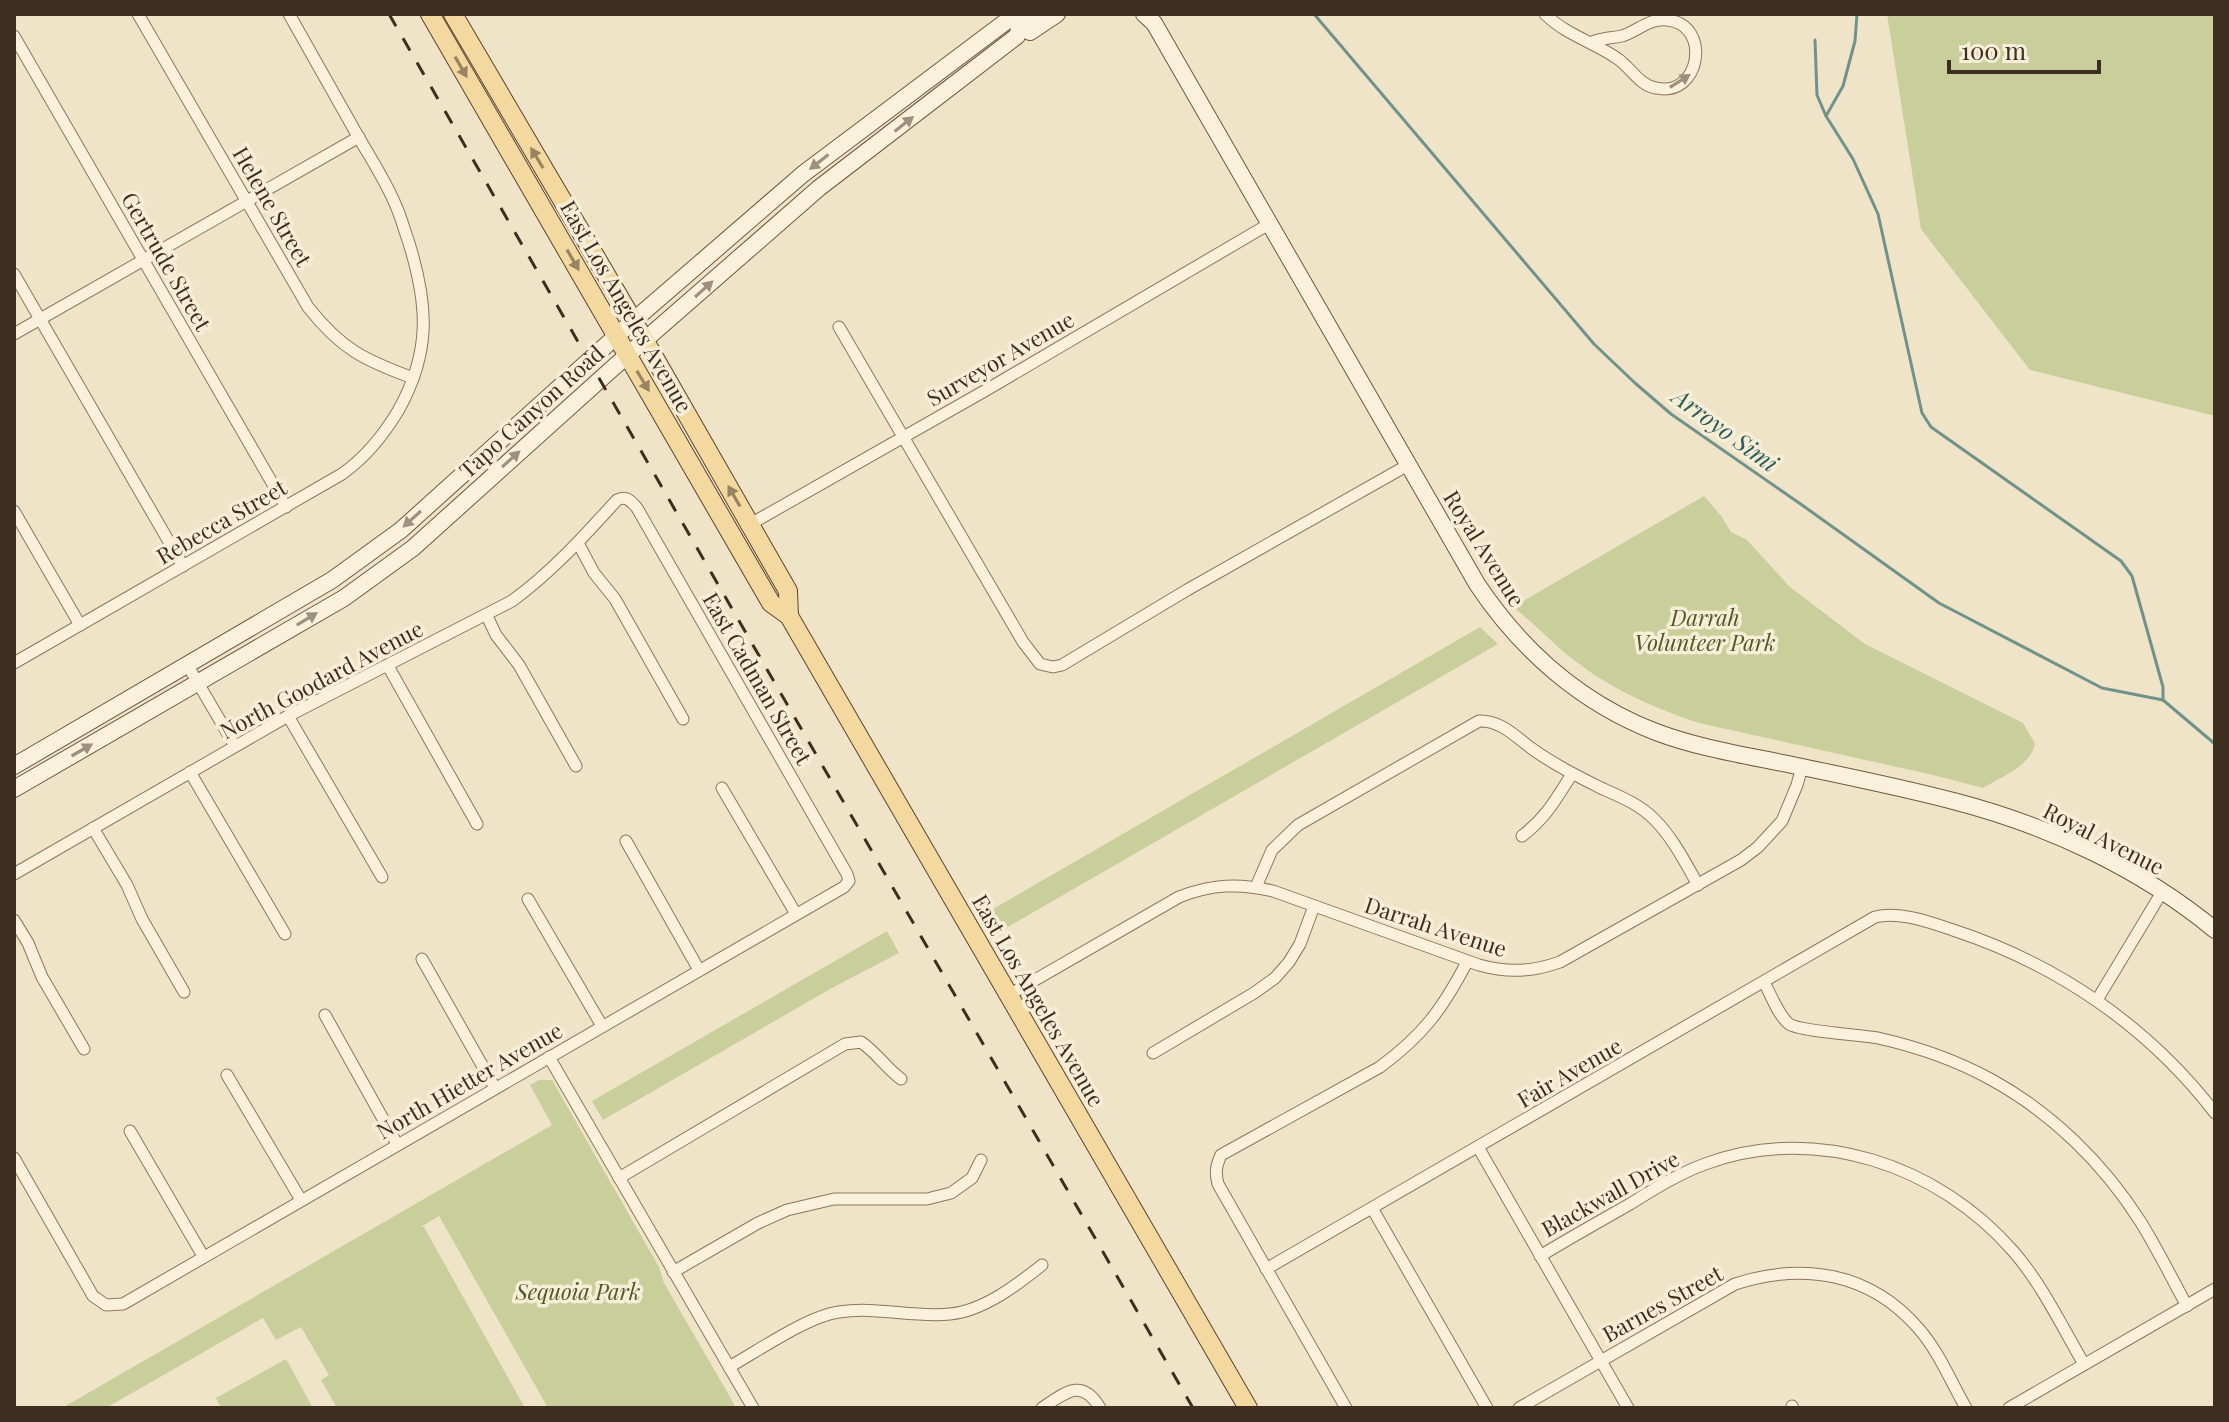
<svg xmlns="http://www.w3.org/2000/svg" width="2229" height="1422" font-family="'Playfair Display',serif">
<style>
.green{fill:#c9cf9b}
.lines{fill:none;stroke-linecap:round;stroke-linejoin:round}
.stream{stroke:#6f938a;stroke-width:3}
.minor-casing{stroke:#8d765c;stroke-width:13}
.secondary-casing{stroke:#6f573f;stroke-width:18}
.primary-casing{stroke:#5b4430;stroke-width:20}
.minor{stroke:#faf1dc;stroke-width:11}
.secondary{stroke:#faf1dc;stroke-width:16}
.primary{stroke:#f3d9a0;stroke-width:18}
.rail{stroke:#3d2e20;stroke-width:3;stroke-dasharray:14 14;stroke-linecap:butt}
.oneway{fill:#988460}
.oneway2{fill:#9c907e}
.labels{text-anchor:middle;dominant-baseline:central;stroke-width:7;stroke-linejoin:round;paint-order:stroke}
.street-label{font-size:22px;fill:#3d2e20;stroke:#f7eed8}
.park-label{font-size:22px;font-style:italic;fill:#4d5a26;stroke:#f7eed8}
.water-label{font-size:24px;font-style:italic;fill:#2f5d5a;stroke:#f7eed8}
</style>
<rect width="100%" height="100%" fill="#f0e4c8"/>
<g class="green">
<path d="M1887,14h328v402l-185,-46 -109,-141z"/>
<path d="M1704,496l18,21 9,15 16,8 43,47 75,57 158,79 12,21c-4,22 -34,33 -52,44l-50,-13 -234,-52c-45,-15 -86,-33 -124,-62 -22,-17 -40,-37 -62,-54z"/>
<path d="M1480,627l18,17 -499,288 -11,-20z"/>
<path d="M887,931l12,22 -67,35 -229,132 -11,-19z"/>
<path d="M539,1080h13l107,187 5,16 70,121v4h-186l-109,-192 -18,11h3l101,181h-188l-16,-28 8,-5 -28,-48 -25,13 -13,-22 -157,90h-44l490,-283 -22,-40z"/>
<path d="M286,1359l27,49h-92l-5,-10z"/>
</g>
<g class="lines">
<g class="stream">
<path d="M1314,14l280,330 41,39 36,31 131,91 137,98 163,85 61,12 52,44"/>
<path d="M1815,40l2,55 9,21 27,43 25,55 44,199 9,14 190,134 11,15 31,111v13"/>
<path d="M1826,116l17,-30 12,-45 2,-27"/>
</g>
<g class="minor-casing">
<g id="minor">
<path d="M138,14l170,293c33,42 56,53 105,71"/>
<path d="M1545,14c21,21 49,28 73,45 13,9 21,26 38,29 45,10 56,-64 11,-68 -18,-2 -29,11 -45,16 -10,2 -20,2 -30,6"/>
<path d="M14,36l272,471"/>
<path d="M14,274l169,292"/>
<path d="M839,327l184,315 17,22 13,3 9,-2 125,-75 221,-125"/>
<path d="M14,334l345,-197"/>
<path d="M14,511l66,114"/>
<path d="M747,526l241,-137 281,-165"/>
<path d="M578,543l16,30 21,26 68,120"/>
<path d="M487,616l9,19 23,30 57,101"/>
<path d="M14,663l328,-189c24,-17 41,-38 56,-63 34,-60 30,-108 10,-171 -4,-11 -7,-23 -12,-34 -11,-27 -27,-50 -41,-75 -22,-39 -44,-78 -66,-117"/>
<path d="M188,666l47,80"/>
<path d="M388,666l89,158"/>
<path d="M288,716l94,161"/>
<path d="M190,772l95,162"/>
<path d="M722,788l74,126"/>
<path d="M93,828l34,57 15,34 42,73"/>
<path d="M1522,836c24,-18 34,-37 50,-62"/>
<path d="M626,841l73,129"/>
<path d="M14,874l274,-158 224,-115c40,-29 72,-65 105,-101 9,-5 14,1 20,8l210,366 2,7 -5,6 -721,417 -17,1 -13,-9 -79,-138"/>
<path d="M1256,887l16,-37 26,-25 181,-104c21,-1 36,15 52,27 22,16 46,28 70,40 18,8 38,16 53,31 19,19 31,43 44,66"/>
<path d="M528,899l74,127"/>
<path d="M14,920l14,23 14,34 42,72"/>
<path d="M422,959l73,129"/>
<path d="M1764,982c7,13 14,33 25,42 10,7 72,11 89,14 40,9 78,22 114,42 60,33 111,83 148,141 17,27 31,56 47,85"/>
<path d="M1009,995l170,-98c33,-13 60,-14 94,-6l206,74c29,8 53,7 81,-3l181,-102 17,-13 24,-26 15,-36 5,-18"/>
<path d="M2097,1000l65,-108"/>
<path d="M325,1015l72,129"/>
<path d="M1153,1053l101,-60 21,-15 14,-16 11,-18 14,-38"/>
<path d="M549,1057l204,351"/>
<path d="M227,1075l74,125"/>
<path d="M130,1131l73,125"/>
<path d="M1478,1147l150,261"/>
<path d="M619,1178l226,-134 16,-2c15,10 25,26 40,37"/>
<path d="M1372,1208l115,200"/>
<path d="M1540,1256c30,-18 60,-35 90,-52 24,-15 48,-30 75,-40 110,-41 233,1 308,87 29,33 49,76 71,113"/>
<path d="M1266,1269l609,-352c24,-6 55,5 78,13 104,34 195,96 262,183"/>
<path d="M673,1272l85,-49 29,-13 47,-11h93l24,-6 21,-15 9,-18"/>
<path d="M729,1367c29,-16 79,-51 110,-55 37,-6 74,6 111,2 33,-3 67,-29 92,-49"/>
<path d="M1792,1406l1,2"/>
<path d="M1042,1408c23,-15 40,-31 58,0"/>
<path d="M1346,1408l-128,-224c-3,-12 -2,-18 3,-29l159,-88c43,-32 62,-57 87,-105"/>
<path d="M1519,1408l216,-124c68,-22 135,-12 184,45 20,23 32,53 47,79"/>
<path d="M2009,1408l206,-119"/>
</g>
</g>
<g class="secondary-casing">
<g id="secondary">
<path d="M1144,14l10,9 323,561c44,66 104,119 179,148 45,17 94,24 141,34 53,11 107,22 160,36 92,24 184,67 258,128"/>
<path d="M1030,32l27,-18"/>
<path d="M14,766l318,-186 69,-50 232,-209 170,-147 213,-160"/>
<path d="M14,789l330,-191 69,-50 201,-181 205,-179 198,-152 2,-7 20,-15"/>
</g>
</g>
<g class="primary-casing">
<g id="primary">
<path d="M430,14l341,589 18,13 459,792"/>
<path d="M453,14l192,327 143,250 1,25"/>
</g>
</g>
<use href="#minor" class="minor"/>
<use href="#secondary" class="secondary"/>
<use href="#primary" class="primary"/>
<path class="rail" d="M389,14l804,1394"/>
</g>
<defs><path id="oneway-solid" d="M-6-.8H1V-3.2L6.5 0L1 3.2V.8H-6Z" transform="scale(2)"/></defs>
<g class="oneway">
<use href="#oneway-solid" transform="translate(461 67) rotate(60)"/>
<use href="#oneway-solid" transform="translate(537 158) rotate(-121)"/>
<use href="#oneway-solid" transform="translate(573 260) rotate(60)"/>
<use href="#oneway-solid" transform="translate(643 381) rotate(59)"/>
<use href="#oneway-solid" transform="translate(734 496) rotate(-120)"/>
</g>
<g class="oneway2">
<use href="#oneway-solid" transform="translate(1680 81) rotate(-32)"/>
<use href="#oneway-solid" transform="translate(904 124) rotate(-38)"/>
<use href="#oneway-solid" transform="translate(819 162) rotate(142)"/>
<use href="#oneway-solid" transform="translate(704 289) rotate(-42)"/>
<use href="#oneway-solid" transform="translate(511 459) rotate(-42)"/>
<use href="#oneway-solid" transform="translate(412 519) rotate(138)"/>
<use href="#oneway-solid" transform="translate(307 619) rotate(-31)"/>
<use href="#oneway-solid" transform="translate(82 750) rotate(-30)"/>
</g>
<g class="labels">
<g class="street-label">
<text transform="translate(273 206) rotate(60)">Helene Street</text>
<text transform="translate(167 261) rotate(60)">Gertrude Street</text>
<text transform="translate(627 306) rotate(60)">East Los Angeles Avenue</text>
<text transform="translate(1000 358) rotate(-30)">Surveyor Avenue</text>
<text transform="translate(531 411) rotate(-42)">Tapo Canyon Road</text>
<text transform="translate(221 521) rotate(-30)">Rebecca Street</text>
<text transform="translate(1485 548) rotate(58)">Royal Avenue</text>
<text transform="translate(758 678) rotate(60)">East Cadman Street</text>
<text transform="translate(321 679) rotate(-28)">North Goodard Avenue</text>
<text transform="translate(2104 838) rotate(27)">Royal Avenue</text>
<text transform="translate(1436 926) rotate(18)">Darrah Avenue</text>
<text transform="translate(1039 1000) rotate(60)">East Los Angeles Avenue</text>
<text transform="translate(1569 1072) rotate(-30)">Fair Avenue</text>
<text transform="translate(469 1080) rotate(-30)">North Hietter Avenue</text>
<text transform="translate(1610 1193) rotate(-29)">Blackwall Drive</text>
<text transform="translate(1662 1303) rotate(-29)">Barnes Street</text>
</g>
<g class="park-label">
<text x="1705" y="617">Darrah<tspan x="1705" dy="25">Volunteer Park</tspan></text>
<text x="578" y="1291">Sequoia Park</text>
</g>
<g class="water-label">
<text transform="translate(1726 429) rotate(36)">Arroyo Simi</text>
</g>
</g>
<rect width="2229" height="1422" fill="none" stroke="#3d2e20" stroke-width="32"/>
<path d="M1949 60v12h150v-12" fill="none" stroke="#3d2e20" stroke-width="4"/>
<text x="1961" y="60" font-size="24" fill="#3d2e20" stroke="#f7eed8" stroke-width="6" paint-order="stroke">100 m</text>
</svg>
